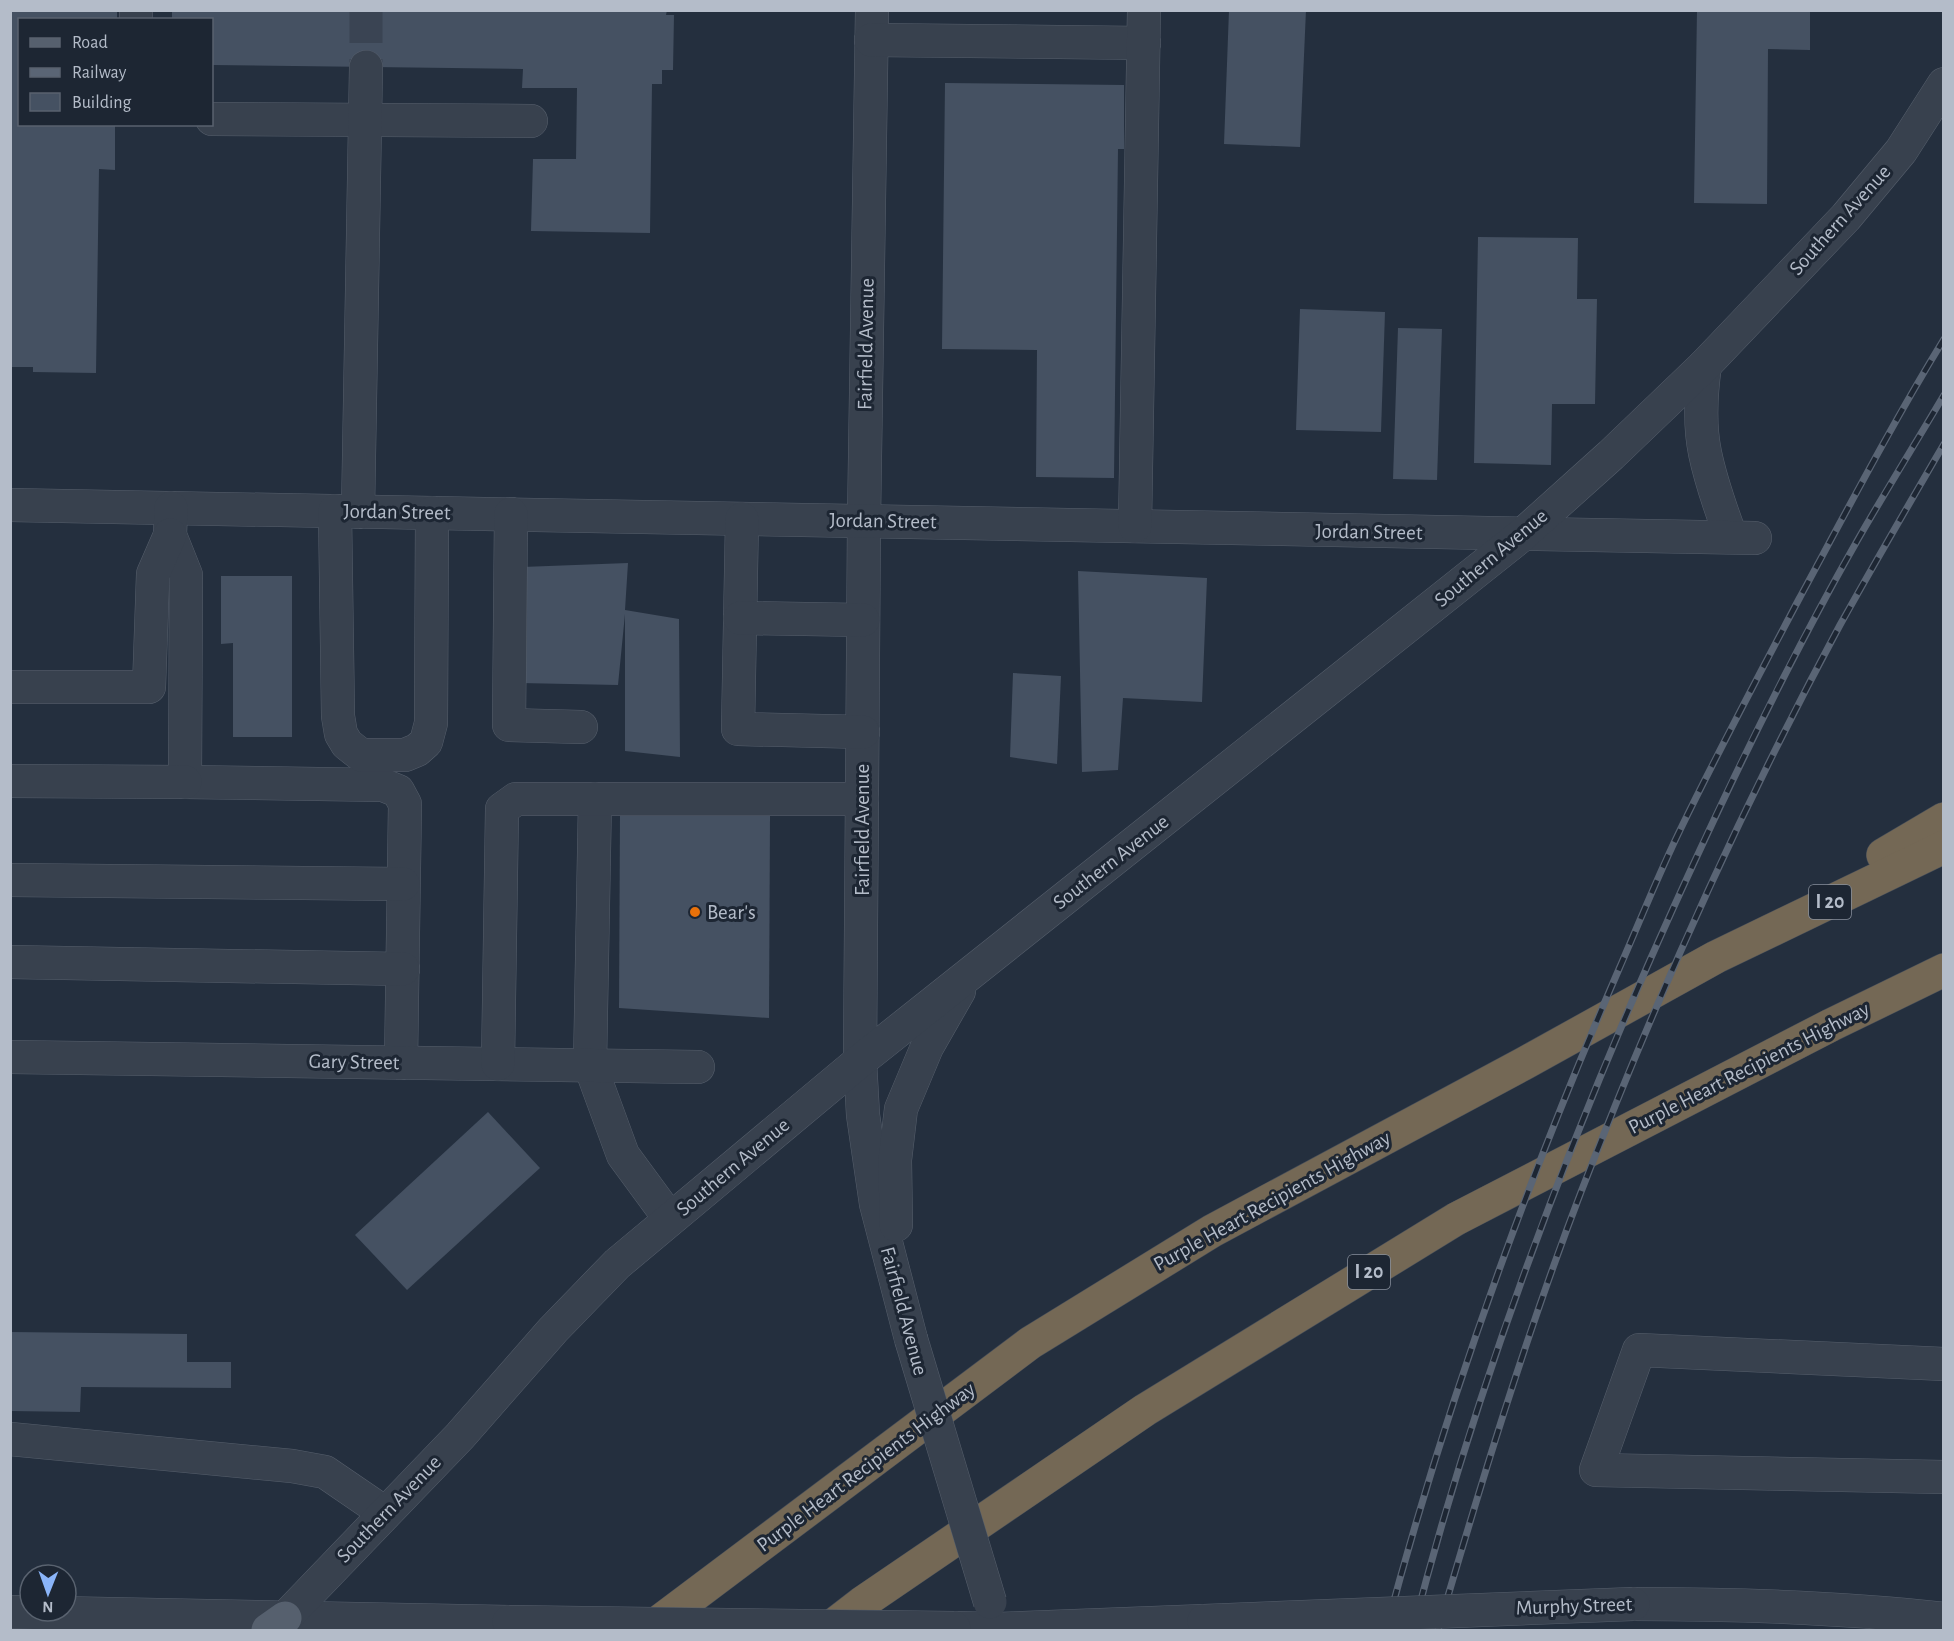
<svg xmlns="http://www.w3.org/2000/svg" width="1954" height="1641" font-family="'Alegreya Sans',sans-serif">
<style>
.building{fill:#455162}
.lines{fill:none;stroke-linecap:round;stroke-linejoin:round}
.minor-tunnel{stroke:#3a4453;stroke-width:33;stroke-dasharray:33 16;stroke-linecap:butt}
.minor-casing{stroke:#565f6c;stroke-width:34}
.major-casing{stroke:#414a57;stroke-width:34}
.highway-casing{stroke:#434c59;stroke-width:34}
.minor{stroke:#38414e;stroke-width:33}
.major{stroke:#56606e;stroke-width:33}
.highway{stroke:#746855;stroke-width:33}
.rail-casing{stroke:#5a6575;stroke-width:7}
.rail{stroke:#1d2633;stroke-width:4.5;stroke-dasharray:14;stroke-linecap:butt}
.minor-bridge-casing{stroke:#565f6c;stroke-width:34;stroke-linecap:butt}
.minor-bridge{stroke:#38414e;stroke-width:33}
.food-dot{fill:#e8710a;stroke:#1d2633;stroke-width:2}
.labels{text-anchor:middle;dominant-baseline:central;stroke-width:6;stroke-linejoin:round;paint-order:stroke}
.shield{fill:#1d2633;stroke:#878f9c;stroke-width:1.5}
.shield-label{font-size:20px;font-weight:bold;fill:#b4bcc9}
.street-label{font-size:21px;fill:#b4bcc9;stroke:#1d2633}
.poi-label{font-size:21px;fill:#b4bcc9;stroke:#1d2633;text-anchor:start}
</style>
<rect width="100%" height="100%" fill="#242f3e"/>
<g class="building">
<path d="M10,10h107v10h-97v104h95v46l-16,-1 -3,204 -63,-1v-5h-23z"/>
<path d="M172,10h495l-1,5h8l-1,55h-11v14h-10l-2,149 -119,-2 2,-72h43l1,-71h-55l1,-19 -311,-4v-45h-40z"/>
<path d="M1229,10h77l-6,137 -76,-3z"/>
<path d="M1697,10h113v40l-42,-1 -1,155 -73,-1z"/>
<path d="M945,83l179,2v64h-6l-4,329 -78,-1 1,-127 -95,-1z"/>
<path d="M1478,237l100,1 -1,61h20l-2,105h-43l-1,61 -77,-2z"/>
<path d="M1300,309l85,3 -4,120 -85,-2z"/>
<path d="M1398,328l44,1 -5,151 -44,-1z"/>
<path d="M628,563l-3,47 54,9 1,138 -55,-6v-137l-7,71 -98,-2 2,-116z"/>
<path d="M1078,571l129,7 -5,124 -79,-4 -5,72 -36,2z"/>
<path d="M221,576h71v161h-59v-94l-12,1z"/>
<path d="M1013,673l48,3 -4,88 -47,-7z"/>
<path d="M620,814l150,1 -1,203 -150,-10z"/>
<path d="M488,1112l52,56 -133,122 -52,-55z"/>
<path d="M10,1332l177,2v28h44v26l-150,-1 -1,25 -70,-1z"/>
</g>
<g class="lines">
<path class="minor-tunnel" d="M366,10v57"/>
<g class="minor-casing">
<g id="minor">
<path d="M872,10l-8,511 -4,540 3,54 13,89 35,135"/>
<path d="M136,20v-10"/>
<path d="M871,40l273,3"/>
<path d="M212,119l319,2"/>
<path d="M1705,365c-4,28 -6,59 0,88 6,29 16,57 26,84"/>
<path d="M10,505l1745,33"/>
<path d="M171,508l-1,27 16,40 -1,207 198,3 15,6 7,13 -4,259"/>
<path d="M335,511l3,205 3,18 6,10 14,11h44l12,-5 9,-8 5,-19 1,-210"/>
<path d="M358,512l8,-445"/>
<path d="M511,514l-2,211 72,2"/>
<path d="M742,519l-4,210 125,3"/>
<path d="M1135,526l9,-516"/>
<path d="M740,618l123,2"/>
<path d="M10,687h139l4,-113 17,-39"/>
<path d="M10,781l175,1"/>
<path d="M595,799l-5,266 33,90 47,64"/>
<path d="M10,880l393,4"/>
<path d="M10,962l393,7"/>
<path d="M10,1057l688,10"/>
<path d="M498,1064l4,-255 14,-10h346"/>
<path d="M896,1225l-1,-65 6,-51 26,-62 32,-56"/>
<path d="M1944,1364l-305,-14 -43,120 348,7"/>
<path d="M10,1439l282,27 33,6 60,41"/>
<path d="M1633,1604c105,0 206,3 311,15"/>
<path d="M10,1612l499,10"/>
<path d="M285,1618l175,-182 93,-106 64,-66 243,-203 662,-526 89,-80 94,-90 141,-148 55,-66 43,-67"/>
<path d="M954,1628l43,1 207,-8"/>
</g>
</g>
<g class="major-casing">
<path id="major" d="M268,1630l17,-12"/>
</g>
<g class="highway-casing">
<g id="highway">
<path d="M1883,855l61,-36"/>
<path d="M648,1630l382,-287 182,-112 313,-168 191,-106 228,-110"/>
<path d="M827,1630l35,-27 283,-193 311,-191 375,-194 113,-55"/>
</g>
</g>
<use href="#minor" class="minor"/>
<use href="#major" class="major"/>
<use href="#highway" class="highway"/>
<g class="rail-casing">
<g id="rail">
<path d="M1386,1630c60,-226 140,-447 233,-661 21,-48 40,-96 63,-143 37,-76 77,-151 117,-227 47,-87 93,-175 145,-260"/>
<path d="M1413,1630c59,-229 142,-453 237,-670 63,-142 130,-284 207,-419 28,-49 58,-97 87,-146"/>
<path d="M1438,1630c43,-147 88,-295 143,-438 75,-194 161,-385 259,-567 34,-61 69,-121 104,-181"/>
</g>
</g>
<use href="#rail" class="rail"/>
<g class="minor-bridge-casing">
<g id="minor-bridge">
<path d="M911,1339l79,263"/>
<path d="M1204,1621l429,-17"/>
<path d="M509,1622l445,6"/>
</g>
</g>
<use href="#minor-bridge" class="minor-bridge"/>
</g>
<circle class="food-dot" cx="695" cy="912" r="6"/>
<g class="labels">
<g class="shield">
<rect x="1809" y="885" width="42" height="34" rx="4.5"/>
<rect x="1348" y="1255" width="42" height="34" rx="4.5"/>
</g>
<g class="shield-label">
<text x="1830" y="902">I 20</text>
<text x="1369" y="1272">I 20</text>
</g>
<g class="street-label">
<text transform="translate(1840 220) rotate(-48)">Southern Avenue</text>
<text transform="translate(866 344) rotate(-89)">Fairfield Avenue</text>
<text transform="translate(397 512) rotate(1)">Jordan Street</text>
<text transform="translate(883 521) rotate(1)">Jordan Street</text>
<text transform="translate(1369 532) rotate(1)">Jordan Street</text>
<text transform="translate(1491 558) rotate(-40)">Southern Avenue</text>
<text transform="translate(862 830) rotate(-90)">Fairfield Avenue</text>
<text transform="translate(1111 862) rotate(-38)">Southern Avenue</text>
<text transform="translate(354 1062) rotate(1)">Gary Street</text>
<text transform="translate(1749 1068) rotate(-27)">Purple Heart Recipients Highway</text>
<text transform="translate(733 1167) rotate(-40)">Southern Avenue</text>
<text transform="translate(1272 1201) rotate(-29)">Purple Heart Recipients Highway</text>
<text transform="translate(904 1311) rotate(75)">Fairfield Avenue</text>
<text transform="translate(866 1467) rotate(-37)">Purple Heart Recipients Highway</text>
<text transform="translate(389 1509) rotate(-46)">Southern Avenue</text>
<text transform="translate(1574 1606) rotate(-2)">Murphy Street</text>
</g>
<g class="poi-label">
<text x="707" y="912">Bear's</text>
</g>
</g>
<rect width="1954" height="1641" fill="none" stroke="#b4bcc9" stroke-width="24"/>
<rect x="18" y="18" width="195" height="108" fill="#1d2633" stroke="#59626f" stroke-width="1.5"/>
<rect x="30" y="38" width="30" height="9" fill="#56606e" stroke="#59626f" stroke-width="1.5"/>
<text x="72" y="48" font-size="18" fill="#b4bcc9">Road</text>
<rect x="30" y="68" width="30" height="9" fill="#5a6575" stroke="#59626f" stroke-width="1.5"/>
<text x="72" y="78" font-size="18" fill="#b4bcc9">Railway</text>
<rect x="30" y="93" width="30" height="18" fill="#455162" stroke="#59626f" stroke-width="1.5"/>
<text x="72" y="108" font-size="18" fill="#b4bcc9">Building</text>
<g transform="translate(48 1593) rotate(181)"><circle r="28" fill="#1d2633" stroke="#59626f" stroke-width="1.5"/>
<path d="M0-4.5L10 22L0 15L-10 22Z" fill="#8ab4f8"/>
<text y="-9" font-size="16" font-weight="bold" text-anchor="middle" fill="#b4bcc9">N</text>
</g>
</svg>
